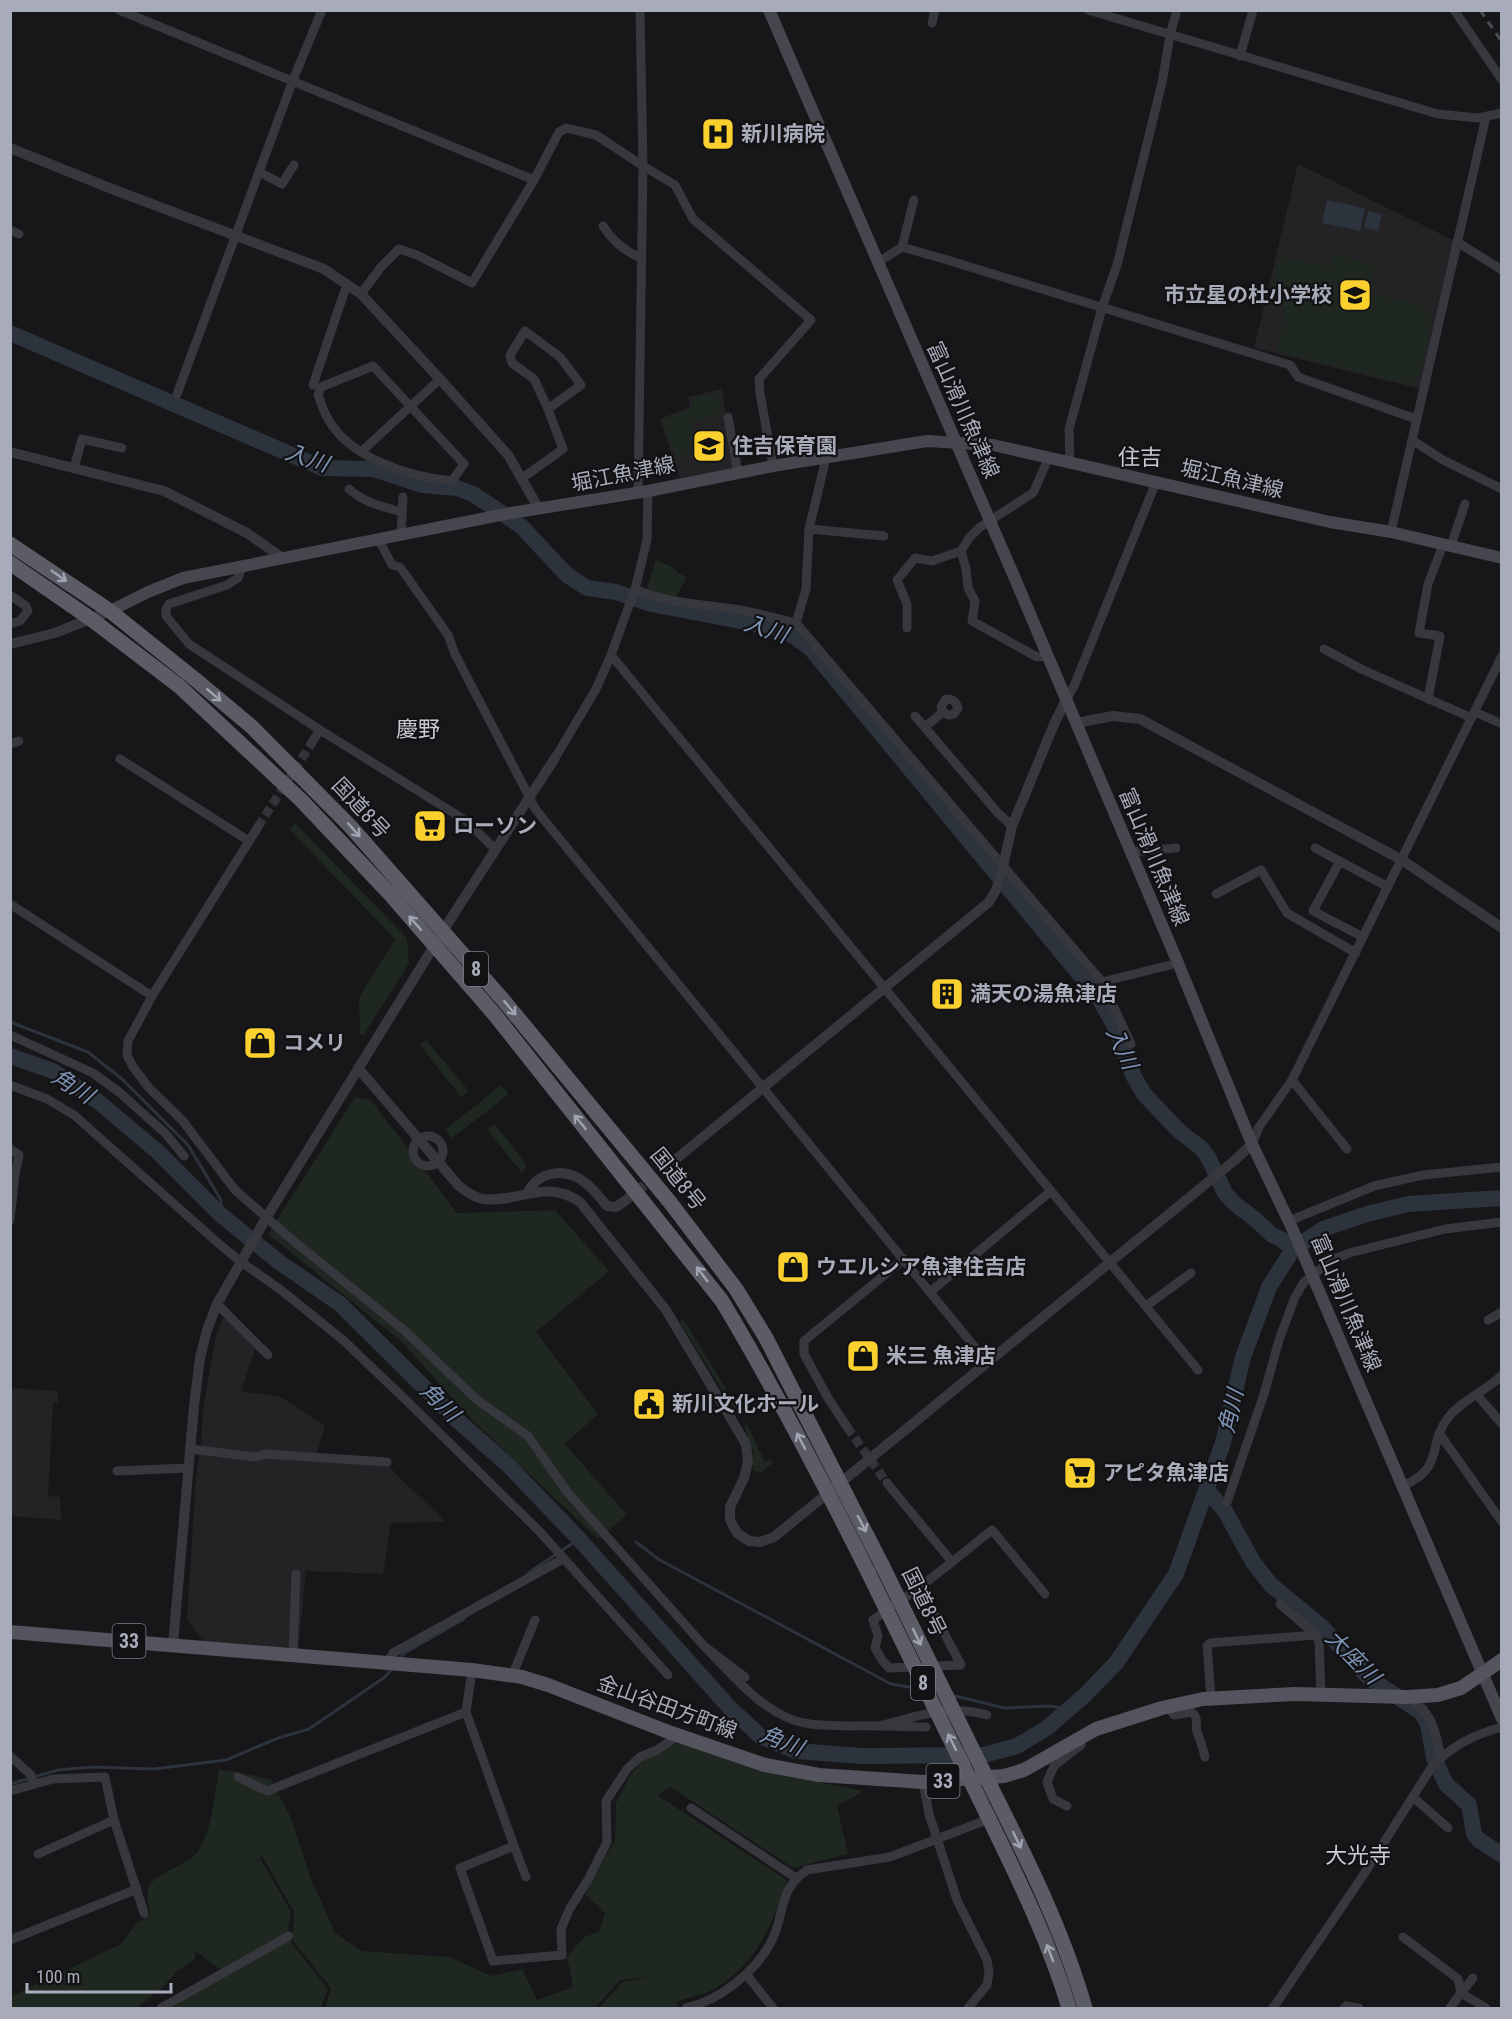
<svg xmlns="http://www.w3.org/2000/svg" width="1512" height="2019" font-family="'Roboto Condensed','Noto Sans JP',sans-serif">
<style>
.built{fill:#232225}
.green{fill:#1e2720}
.water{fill:#2c333d}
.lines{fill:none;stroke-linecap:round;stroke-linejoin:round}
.stream{stroke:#2c333d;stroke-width:3}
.river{stroke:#2c333d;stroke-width:16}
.minor-tunnel{stroke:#343438;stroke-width:9;stroke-dasharray:9 4.5;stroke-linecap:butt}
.tertiary-tunnel{stroke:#343438;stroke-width:10;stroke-dasharray:10 5;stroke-linecap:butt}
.minor{stroke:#37373e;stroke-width:9}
.tertiary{stroke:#37373e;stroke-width:10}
.secondary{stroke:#45464e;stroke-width:12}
.primary{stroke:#53545d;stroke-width:14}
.trunk{stroke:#5b5c66;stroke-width:15}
.rail{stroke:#4a4b53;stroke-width:3;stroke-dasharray:8 6;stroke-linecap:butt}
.trunk-bridge{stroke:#5b5c66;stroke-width:15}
.oneway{stroke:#a0a3b1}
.labels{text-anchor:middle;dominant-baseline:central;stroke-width:4.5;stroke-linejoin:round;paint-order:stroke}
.shield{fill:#121113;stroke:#7b7d87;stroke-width:1.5}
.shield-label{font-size:20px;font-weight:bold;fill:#a8abb9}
.poi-label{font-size:21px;font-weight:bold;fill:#a8abb9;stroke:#121113;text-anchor:start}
.street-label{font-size:21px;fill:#a8abb9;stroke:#121113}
.neighbourhood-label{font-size:22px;fill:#c9cbd5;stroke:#121113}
.water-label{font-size:22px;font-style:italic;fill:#7e94b5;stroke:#121113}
</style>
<rect width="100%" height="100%" fill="#171618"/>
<g class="built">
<path d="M1298,164l159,78 -36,147 -167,-41z"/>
<path d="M722,389l13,79 -55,10 -20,-59 30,-12 -2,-10z"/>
<path d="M224,1315l32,32 -15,44 40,6 44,29 -8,27 67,7 14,16 48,46 -55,1 -8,51 -77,-3 -8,78 -95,-8 -16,-21 9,-143 5,-33 2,-34 13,-75z"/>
<path d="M11,1388l47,3v11l-5,1 -5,93 12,1 1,23 -50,-4z"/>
</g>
<g class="green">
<path d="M1333,254l43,11 -7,28 53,12 11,11 -13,58 -9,11 -134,-34 8,-43 -17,-7 12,-45 49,11z"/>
<path d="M719,393l4,20 -31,8 5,30 -21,6 -13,-37 29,-13 -1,-8z"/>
<path d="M656,560l12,5 19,13 -12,20 -25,-6 -3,-4z"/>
<path d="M296,824l111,114 2,25 -45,72 -4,-1 -1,-36 36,-59 -106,-110z"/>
<path d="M426,1040l43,51 -8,6 -41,-52z"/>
<path d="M501,1085l8,9 -57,44 -7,-8z"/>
<path d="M355,1097l16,3 86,113 98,-3 54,61 -73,61 62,82 -33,30 62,71 -29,24 -126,-119 -70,-78 -134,-108z"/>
<path d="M495,1124l32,41 -5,8 -35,-43z"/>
<path d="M683,1319l56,91 -3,2 -56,-90z"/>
<path d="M747,1424l18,38 6,-3 2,4 -13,10 -7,-3v-20l-9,-24z"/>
<path d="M674,1743l30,5 63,24 97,19 -27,15 11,48 -55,14 -122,-81 -14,8 130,85c-16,46 -27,80 -71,108 -11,7 -28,9 -40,14l4,6h-81l23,-26 28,-5 -30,3 -25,28h-270l6,-20 -38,-47 1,-29 -32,-56 -7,7 6,-4 30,53 -4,25 41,52 -7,19h-149l52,-36 -29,-21v8l-18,12 -12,14 -28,23h-126l-1,-11 111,-53 15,-20 14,-11c-1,-7 -4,-16 -2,-23 3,-17 40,-24 50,-39 15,-23 16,-55 21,-82l52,10 20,39 20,61 24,54 27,18 88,6 41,19 31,-7 15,31 36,-13 -6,-30 17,-20 15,-5 6,-19 -20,-19 30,-54 1,-37 15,-29 14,-16z"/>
</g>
<g class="water">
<path d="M1327,200l38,8 -5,23 -38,-8z"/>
<path d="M1368,211l14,3 -4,17 -14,-3z"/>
</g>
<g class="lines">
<g class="stream">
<path d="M10,1022l78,30 34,27 66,66 33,55v15"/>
<path d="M636,1542l22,17 233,125 30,5"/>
<path d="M528,1573l51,-34"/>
<path d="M399,1660l4,-6 61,-35"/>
<path d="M951,1695l54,13 44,-2 20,3"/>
<path d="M10,1784l48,-14 34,-3 62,2 72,-9 52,-22 31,-9 76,-52 8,-10"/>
</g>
<g class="river">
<path d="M10,333l312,135 51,1 49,16 35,3 16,6 48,32 46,49 20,13 29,4 35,12 117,22 26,10 17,13 288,349 18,32 16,45 11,19 35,37 22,17 7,9 17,36 9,10 22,17 16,15 9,4 12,10"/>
<path d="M10,1056l43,15 47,32 58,49 63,63 58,47 61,42 116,115 53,47 70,73 150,168 31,29 36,15 67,5 121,-1 33,-9 30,-18 38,-33 31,-32 60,-89 47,-131 20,-86 26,-70 24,-38 30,-20 44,-15 41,-10 94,-6"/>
<path d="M1207,1490l18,21 28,51 18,23 50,41 49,53 51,33 7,12 6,34 12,26 23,21 5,29 5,6 23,15"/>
</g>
<g class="minor-tunnel">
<path d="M258,827l53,-83"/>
<path d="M847,1427l40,56"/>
</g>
<path class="tertiary-tunnel" d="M625,1201l39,-32"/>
<g class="minor">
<path d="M119,10l415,170"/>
<path d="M1088,10l350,104 40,4 24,-5"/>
<path d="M1454,10l48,70"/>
<path d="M932,23l3,-13"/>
<path d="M1240,56l13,-46"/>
<path d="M259,172l23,12 12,-19"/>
<path d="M603,226c9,14 23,26 38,32"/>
<path d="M10,230l9,4"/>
<path d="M1457,242l45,28"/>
<path d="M902,247l12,-47"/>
<path d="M877,263l25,-16 42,12 346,106 8,12 118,42"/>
<path d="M361,294l20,-27 18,-18 18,6 55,28 62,-103 25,-48 7,-4 30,7 47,31 32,19 18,34 118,101 -52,59 1,14 13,73"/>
<path d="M373,366l91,98 -12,17c-42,-4 -104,-23 -125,-64 -4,-7 -6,-15 -9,-22l3,-8z"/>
<path d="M313,385l34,-101"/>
<path d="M177,394l116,-314 29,-70"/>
<path d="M728,417l10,56"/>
<path d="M1412,440l31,20 59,29"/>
<path d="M361,452l79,-73"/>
<path d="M1070,462l-1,-33 33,-121 15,-43 45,-182 8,-48 7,-25"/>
<path d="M74,468l8,-29 40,9"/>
<path d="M521,479l42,-30 -15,-40 -14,-30 -22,-16 -2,-8 15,-24 35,26 21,28 -33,24"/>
<path d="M349,489c15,14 35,18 53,23"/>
<path d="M638,493l5,-327 -3,-156"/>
<path d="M809,529l75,7"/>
<path d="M1391,532l95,-415"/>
<path d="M401,536l2,-39"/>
<path d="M379,540l13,25 8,2 48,68 7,19 81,156 451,552"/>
<path d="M1451,546l14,-42"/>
<path d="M242,567l-4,11 -11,7 -58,19 -3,5v7l23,28 131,86 145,90 30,29"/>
<path d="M635,589c34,15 70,15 106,21 19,4 37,9 55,13l306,359 76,-19"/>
<path d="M10,595l16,11 2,5 -8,10 -10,3"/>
<path d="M796,623l10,-34 3,-60 17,-71"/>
<path d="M907,628v-24l-10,-24 18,-22 17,3 29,-10"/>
<path d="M1324,649l37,20 111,49"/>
<path d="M611,655l587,715"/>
<path d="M1047,656l-10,1 -65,-36 3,-20 -7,-13 -2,-19 -5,-18 8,-13 11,-11 53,-34 16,-36"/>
<path d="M1428,699l12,-63 -21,-3 9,-49 15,-39"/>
<path d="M1066,700l8,-14 82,-204"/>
<path d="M1475,712l27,12"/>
<path d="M915,716l83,97 14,13"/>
<path d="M925,727l18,-15 6,3 5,-1 4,-6c-2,-7 -5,-9 -12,-9l-5,8 2,5"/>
<path d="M10,744l9,-3"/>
<path d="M311,744l9,-14"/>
<path d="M555,758l41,-69 15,-34 24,-66 12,-49 1,-49"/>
<path d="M120,759l129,82"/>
<path d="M258,827l-106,169 -24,45 -1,14 6,12 16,21 33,32 53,70 55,48 115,93 71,68 52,37 40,57 136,153"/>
<path d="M1315,848l73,39"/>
<path d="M1131,852l45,-4"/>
<path d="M1340,861l-27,50 50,26"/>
<path d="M1216,894l45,-24 26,43 69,40"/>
<path d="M10,904l142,92"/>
<path d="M1102,982l29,62"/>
<path d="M10,1035l83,38 26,19 47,42 18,22"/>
<path d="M1292,1080l55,69"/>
<path d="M10,1085l37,14 27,16 144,128 23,19 40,28 62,50 66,63 131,129 128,143"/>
<circle cx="428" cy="1151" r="15"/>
<path d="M1252,1144l7,-17 33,-47 210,-424"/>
<path d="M10,1149l9,6 -4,19 -5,46"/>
<path d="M1289,1221l85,-35 49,-11 79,-8"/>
<path d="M930,1292l121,-101"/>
<path d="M217,1304l51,51"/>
<path d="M1146,1306l45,-33"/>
<path d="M1488,1320l14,-8"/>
<path d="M1477,1395l25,29"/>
<path d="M847,1427l-19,-29 -24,-44v-13l100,-82"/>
<path d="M1439,1433l63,89"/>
<path d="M190,1449l66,8 9,-3 122,8"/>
<path d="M117,1471l71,-3"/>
<path d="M887,1483l65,79 40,-32 53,64"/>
<path d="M1403,1486c42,-19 24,-39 44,-67 14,-19 38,-27 55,-44"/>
<path d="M1227,1502l37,-108 15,-54 16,-43 9,-15 28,-22 17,-7 96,-24 57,-7"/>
<path d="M920,1587l-47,33 5,16 -3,12 7,12 7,8 72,-3 -41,-78 32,-25"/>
<path d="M1280,1604l36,31 3,7 2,52"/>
<path d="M293,1656l3,-82"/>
<path d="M387,1663l6,-10 170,-94"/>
<path d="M472,1670l-6,42 48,134"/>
<path d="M512,1676l23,-56"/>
<path d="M745,1677l-41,-31c26,26 50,57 84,72 24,11 65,7 92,8"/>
<path d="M1409,1697c25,20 25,29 32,60"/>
<path d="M1211,1698l-4,-52 3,-3 106,-8"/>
<path d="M1168,1707l6,8 18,-3c7,7 3,11 5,20 3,8 6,16 8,25"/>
<path d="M926,1727l-46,-1c34,-10 72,-22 107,-11"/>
<path d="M10,1756l21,19 3,9"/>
<path d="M238,1777l29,14 199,-79"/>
<path d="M923,1782l6,32 28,86 30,60 2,13 -2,12 -19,23"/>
<path d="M10,1791l43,-12 52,-2 9,43 -76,34"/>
<path d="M1413,1797l35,31"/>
<path d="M1067,1806l-14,-7 -6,-17 7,-16 27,-21 -3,-7"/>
<path d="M691,1808l105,70"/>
<path d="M114,1820l30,93"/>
<path d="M526,1877l-12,-31 -54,22 33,93 69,-6 -1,-26 9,-21 18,-28 19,-38 -1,-41 21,-32 13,-12 17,-7 22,-15"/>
<path d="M1403,1937l55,42 3,14 -11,15"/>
<path d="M10,1940l127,-51"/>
<path d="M746,1974l27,34"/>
<path d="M1473,1978l-12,15 25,15"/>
<path d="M161,2008l128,-72"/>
<path d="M686,2008c33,-7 71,-37 86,-68 14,-28 5,-49 35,-70l83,-13 99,-38"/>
<path d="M1273,2008l91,-134 67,-106c20,-22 42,-33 71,-41"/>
<path d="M1344,2008l2,-2 13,2"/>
</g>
<g class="tertiary">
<path d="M10,148l102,41 212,80 37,25 79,85 68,76 31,54"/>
<path d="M10,452l154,39 83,42 37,26"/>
<path d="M10,644l45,-11 55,-22"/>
<path d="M1076,723l37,-7 27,3 262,141 100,68"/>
<path d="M358,1068l100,117c7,6 15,12 25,14 36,4 62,-21 97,3l86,108 80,134 2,18 -4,16 -14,29v13l7,13 12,8 11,1 14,-5 54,-44 407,-333 17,-16"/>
<path d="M664,1169l325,-267 7,-12 6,-19 10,-45 43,-104 11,-22"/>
<path d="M527,1194c12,-25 41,-27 61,-9 7,6 13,14 19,21l9,1 9,-6"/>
<path d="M173,1644l21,-238 6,-48 7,-28 10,-26 49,-86 189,-306 100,-154"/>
</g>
<g class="secondary">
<path d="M769,10l244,564 165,389 74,181 40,84 210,491"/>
<path d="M110,611l38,-19 35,-14 328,-65 137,-22 125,-25 154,-25 66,4 337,77 61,10 111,26"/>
</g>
<path class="primary" d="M10,1632l390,32 72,6 50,7 26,8 123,48 94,32 54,10 104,7 81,-6 20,-6 72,-41 66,-21 41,-9 91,-5 113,3 31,-2 23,-7 41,-28"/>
<g class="trunk">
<path d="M10,544l100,67 86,69 56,47 98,99 154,175 165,200 67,88 30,49 116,227"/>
<path d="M10,563l81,56 88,67 122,114 89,94 105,121 227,286c53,88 100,179 146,271"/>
<path d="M991,1787c36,72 72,144 94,221"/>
<path d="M977,1794c34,70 70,140 92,214"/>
</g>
<path class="rail" d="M1480,10l22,32"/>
<g class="trunk-bridge">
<path d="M882,1565l109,222"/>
<path d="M868,1572l109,222"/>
</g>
</g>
<defs><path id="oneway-shaft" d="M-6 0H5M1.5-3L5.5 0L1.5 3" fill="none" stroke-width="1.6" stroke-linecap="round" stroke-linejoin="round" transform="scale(1.5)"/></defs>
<g class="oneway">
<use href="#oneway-shaft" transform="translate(59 576) rotate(35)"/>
<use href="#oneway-shaft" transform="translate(214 695) rotate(41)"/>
<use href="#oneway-shaft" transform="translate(354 830) rotate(48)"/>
<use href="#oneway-shaft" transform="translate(415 923) rotate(-131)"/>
<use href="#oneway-shaft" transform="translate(510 1008) rotate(50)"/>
<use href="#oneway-shaft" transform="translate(580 1122) rotate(-129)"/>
<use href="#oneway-shaft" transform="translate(702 1274) rotate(-127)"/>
<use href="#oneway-shaft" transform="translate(801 1441) rotate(-118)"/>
<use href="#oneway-shaft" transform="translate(862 1524) rotate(62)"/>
<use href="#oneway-shaft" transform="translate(917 1637) rotate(64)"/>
<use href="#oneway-shaft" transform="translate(952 1742) rotate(-116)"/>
<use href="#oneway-shaft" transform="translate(1017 1840) rotate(64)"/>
<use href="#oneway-shaft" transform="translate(1050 1953) rotate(-111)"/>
</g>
<defs>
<g id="hospital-square" transform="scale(1.725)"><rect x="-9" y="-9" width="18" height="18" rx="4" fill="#f9d02e" stroke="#121113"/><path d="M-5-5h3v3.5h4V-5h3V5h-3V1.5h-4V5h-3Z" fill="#111"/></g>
<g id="school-square" transform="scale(1.725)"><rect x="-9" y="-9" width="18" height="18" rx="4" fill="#f9d02e" stroke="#121113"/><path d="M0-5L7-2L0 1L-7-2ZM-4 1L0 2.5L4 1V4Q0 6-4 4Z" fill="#111"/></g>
<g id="supermarket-square" transform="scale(1.725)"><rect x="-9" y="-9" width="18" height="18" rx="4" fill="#f9d02e" stroke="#121113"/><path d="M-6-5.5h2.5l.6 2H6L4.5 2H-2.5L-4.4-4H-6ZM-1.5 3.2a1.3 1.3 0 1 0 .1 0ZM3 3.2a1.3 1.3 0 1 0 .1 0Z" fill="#111"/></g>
<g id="building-square" transform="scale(1.725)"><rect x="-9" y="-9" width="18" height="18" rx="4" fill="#f9d02e" stroke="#121113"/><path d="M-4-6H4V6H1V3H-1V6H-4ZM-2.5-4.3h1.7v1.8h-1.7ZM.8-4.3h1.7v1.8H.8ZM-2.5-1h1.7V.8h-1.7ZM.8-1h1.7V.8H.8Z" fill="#111"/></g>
<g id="shop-square" transform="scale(1.725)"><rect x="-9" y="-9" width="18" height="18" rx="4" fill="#f9d02e" stroke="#121113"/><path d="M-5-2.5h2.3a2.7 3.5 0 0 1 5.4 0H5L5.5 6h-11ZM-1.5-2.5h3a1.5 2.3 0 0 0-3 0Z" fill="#111"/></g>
<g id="civic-square" transform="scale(1.725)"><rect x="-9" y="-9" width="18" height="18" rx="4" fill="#f9d02e" stroke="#121113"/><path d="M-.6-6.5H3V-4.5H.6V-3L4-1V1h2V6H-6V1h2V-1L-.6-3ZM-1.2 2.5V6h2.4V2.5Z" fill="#111"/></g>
</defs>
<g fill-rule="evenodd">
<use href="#hospital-square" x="718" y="134"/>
<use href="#school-square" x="1355" y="295"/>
<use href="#school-square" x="709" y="446"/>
<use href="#supermarket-square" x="430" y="826"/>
<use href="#building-square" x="947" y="994"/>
<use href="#shop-square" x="260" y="1043"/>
<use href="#shop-square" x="793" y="1267"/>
<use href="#shop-square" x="863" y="1356"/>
<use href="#civic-square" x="649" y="1404"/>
<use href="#supermarket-square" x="1080" y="1473"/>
</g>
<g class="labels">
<g class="shield">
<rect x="464" y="952" width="24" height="34" rx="4.5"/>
<rect x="112.5" y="1624" width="33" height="34" rx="4.5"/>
<rect x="911" y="1666" width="24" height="34" rx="4.5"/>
<rect x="926.5" y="1764" width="33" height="34" rx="4.5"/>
</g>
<g class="shield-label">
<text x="476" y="969">8</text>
<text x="129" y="1641">33</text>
<text x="923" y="1683">8</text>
<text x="943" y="1781">33</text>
</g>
<g class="poi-label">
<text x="741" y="134">新川病院</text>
<text x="1332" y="295" text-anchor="end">市立星の杜小学校</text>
<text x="732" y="446">住吉保育園</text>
<text x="453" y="826">ローソン</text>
<text x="970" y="994">満天の湯魚津店</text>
<text x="283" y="1043">コメリ</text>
<text x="816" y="1267">ウエルシア魚津住吉店</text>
<text x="886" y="1356">米三 魚津店</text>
<text x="672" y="1404">新川文化ホール</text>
<text x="1103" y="1473">アピタ魚津店</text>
</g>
<g class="street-label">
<text transform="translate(963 410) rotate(66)">富山滑川魚津線</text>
<text transform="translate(623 474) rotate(-11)">堀江魚津線</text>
<text transform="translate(1232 479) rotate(13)">堀江魚津線</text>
<text transform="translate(361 808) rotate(47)">国道8号</text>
<text transform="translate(1154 857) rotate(67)">富山滑川魚津線</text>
<text transform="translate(678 1179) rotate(51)">国道8号</text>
<text transform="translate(1346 1303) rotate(67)">富山滑川魚津線</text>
<text transform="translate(924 1602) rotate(64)">国道8号</text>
<text transform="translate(667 1707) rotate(20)">金山谷田方町線</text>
</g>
<g class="neighbourhood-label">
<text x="1140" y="457">住吉</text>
<text x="418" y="729">慶野</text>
<text x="1358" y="1855">大光寺</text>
</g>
<g class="water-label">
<text transform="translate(307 458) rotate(18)">入川</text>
<text transform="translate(766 629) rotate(18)">入川</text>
<text transform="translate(1122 1048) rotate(65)">入川</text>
<text transform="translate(73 1086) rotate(32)">角川</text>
<text transform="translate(440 1402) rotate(44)">角川</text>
<text transform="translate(1231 1411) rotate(-77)">角川</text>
<text transform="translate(1353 1657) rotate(45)">大座川</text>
<text transform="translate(782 1741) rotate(21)">角川</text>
</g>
</g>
<rect width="1512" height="2019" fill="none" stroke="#a8abb9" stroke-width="24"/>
<path d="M27 1983v9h144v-9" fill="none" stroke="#a8abb9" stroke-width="3"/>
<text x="36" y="1983" font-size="18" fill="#a8abb9" stroke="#121113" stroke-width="4.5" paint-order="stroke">100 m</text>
</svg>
